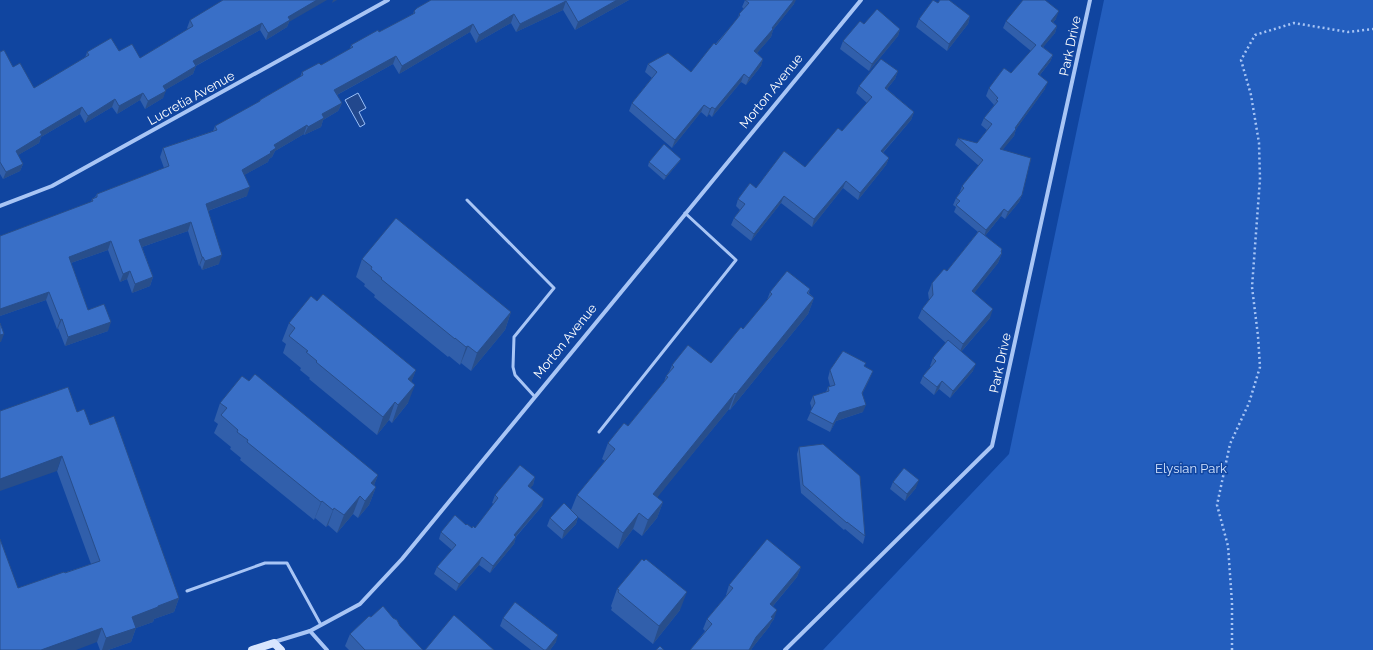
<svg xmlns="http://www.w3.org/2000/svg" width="1373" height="650" font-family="Raleway,sans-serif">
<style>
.green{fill:#235ebe}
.water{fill:#22488d;stroke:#99bff9}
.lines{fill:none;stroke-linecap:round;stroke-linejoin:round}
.path{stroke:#a8c5f5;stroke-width:2.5;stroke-dasharray:2 3;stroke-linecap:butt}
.lane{stroke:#a8c5f5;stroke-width:3}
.street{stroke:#a8c5f5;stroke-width:4}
.secondary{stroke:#d8e6fe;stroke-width:8}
.wall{fill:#315fab}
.shaded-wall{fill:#284e8b}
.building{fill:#396fc7;stroke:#284e8b}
.labels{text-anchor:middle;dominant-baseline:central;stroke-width:3;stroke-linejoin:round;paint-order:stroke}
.street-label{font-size:13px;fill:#fff;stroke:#1045a0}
.park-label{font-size:13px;fill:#d1e2fe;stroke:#1045a0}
</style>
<rect width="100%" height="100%" fill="#1045a0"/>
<path class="green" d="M1104,0h269v650h-550l186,-196z"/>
<path class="water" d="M358,93l8,15 -7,4 6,12 -5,3 -15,-27z"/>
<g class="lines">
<path class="path" d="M1232,650v-47l-4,-57 -11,-41 13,-61 19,-41 11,-36 -2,-31 -6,-49 8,-108 -1,-36 -8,-48 -10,-35 14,-25 39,-12 54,9 25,-3"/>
<g class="lane">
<path d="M467,200l87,88 -40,49 -1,30 2,8 20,22"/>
<path d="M599,432l137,-172 -51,-47"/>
<path d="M187,591l78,-28h22l34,62"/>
</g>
<g class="street">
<path d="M0,206l52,-20 336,-186"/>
<path d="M310,631l17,19"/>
<path d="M274,642l36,-11 50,-27 42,-45 459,-559"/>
<path d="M785,650l207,-204 98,-446"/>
</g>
<path class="secondary" d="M252,650l22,-7 7,7"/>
</g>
<g class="wall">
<path d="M431,0h198l-54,30 -12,-20 -47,22 -5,-9 -35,20 -6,-11 -71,42 -6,-10 -56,31 5,8 -4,8 -15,9 -2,7 -17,8v-1l-29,17 -3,6 -3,2 -1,3 -24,13 3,21 -39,15 11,53 -17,6 -2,-5 -1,1 -11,-35 -46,16 11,30 -3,9 -18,7 -5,-14 -7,3 -12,-32 -37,13 17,47 20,21 -43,15 -7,-18 -1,1 -11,-29 -46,16v-80l91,-34 1,-3 3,-2 2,-3 67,-26 -4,-11 3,-9 50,-17 2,-5 44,-24 1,-2 40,-23 2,-5 19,-7 29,-16 1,-4 28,-13 34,-18 1,-3z"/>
<path d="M745,0l49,4 -21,26 -2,7 -14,16 6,6 -2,7 -15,19 -5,-3 -29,35 -3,-3 -2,3 -6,-5 -29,36 -43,-37 3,-8 20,-25 -7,-6 3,-8 43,8 47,-54 1,-4 5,-5 -2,-2z"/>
<path d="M938,3l32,13 -2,8 -21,27 -31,-24 3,-8z"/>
<path d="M1056,19l-3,3 4,4 -2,7 -12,14 10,8 -3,7 -10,13 5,14 -29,40 -2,7 -12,14 20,45 -3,7 -14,17 -4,-3 -16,20 17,13 -1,3 1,1 -4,10 -24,30 16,25 -29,34 12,19 -23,27 -11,-9 -5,6 -14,-12 3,-7 8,-10h-1l3,-8 13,-15 -28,-25 4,-9 7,-9 -1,-7 4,-10 15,-12 31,-39 -24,-20 2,-5 -3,-2 3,-7 3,-4 3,-8 17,-20 -24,-21 3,-7 19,5 10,-13 -6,-5 3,-7 10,-13 -8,-9 3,-8 22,-15 20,-22 -28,-23 3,-7z"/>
<path d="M190,20l99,2 -2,5 -21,13 -6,-10 -64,36 -3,8 -28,16 -2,8 -18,11 -5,-9 -23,14 -5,-7 -27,16 -5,-9 -39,23 -2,6 -21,12 5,9 -3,7 -17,8 -3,-5v-122l13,15 21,21 51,-30 2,-6 32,-1 21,7 48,-29 -1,-1z"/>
<path d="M864,24l36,5 -2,7 -29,35 -29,-22 3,-8z"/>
<path d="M898,71l-3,8 -8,10 27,23 -3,8 -28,33 6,5 -3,7 -28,35 -15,-12 -31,39 -31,-24 -30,38 -20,-16 3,-7 6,-8 -4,-4 2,-7 18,-11 49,-21 37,-36 25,-28 -11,-10 3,-7z"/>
<path d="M681,159l-2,3 -15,18 -16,-14 1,-4z"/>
<path d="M362,259l149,53 -6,18 -34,41 -10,-8 -1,2 -11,-9 -1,1 -74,-60 1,-2 -11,-9 1,-2 -9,-7z"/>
<path d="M810,289l-1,4 5,5 -6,16 -78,96 -1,-1 -72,88 6,5 -6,16 -15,18 -9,-7 -15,20 -40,-32 -2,7 -14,15 -15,-13 3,-8 21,-8 6,-15 28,-34 -3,-2 6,-16 20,-17 36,-44 2,-6 3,-4 3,-7 39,-2 32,-34 24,-29 3,-8z"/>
<path d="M317,301l99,69 -5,12 -3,21 -16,20 -3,-3 -12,15 -68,-56 1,-1 -10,-8 1,-2 -18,-15 3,-9 -4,-3 7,-18z"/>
<path d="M865,366l5,12 -8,16 1,18 -27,9 -6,11 -23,-12 5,-11 -2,-6 3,-7 13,-4 2,-5 2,-1 -2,-8 2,-8z"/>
<path d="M220,403l158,72 -4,10 2,2 -7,18 -11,13 -5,-4 -16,19 -9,-8 -2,2 -11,-9 -1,2 -74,-60 1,-2 -11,-9 1,-2 -17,-14 4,-9 -4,-3z"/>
<path d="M77,412l13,13 89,173 -5,14 -20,7 -1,3 -17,6 -5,14 -23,8h-8l-3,-8 -79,-54 73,-24 -34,-93z"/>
<path d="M799,447l66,89 -2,8 -18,-15 -1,1 -43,-37 -4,-39z"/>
<path d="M535,477l-2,8 -3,2 12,19 -26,31 -2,7 -24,29 -11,-8 -23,26 -22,-17 3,-7 15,-17 -13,-11 2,-7 34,-4 19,-24 -2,-1 3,-8z"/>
<path d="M893,482l23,6 -11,13 -15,-12z"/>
<path d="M801,567l-4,10 -24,29 1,13 -3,4 -2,4 -16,20 -2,3h-61l15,-19 -2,-2 4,-10 20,-24h-1l3,-10z"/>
<path d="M617,589l63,21 -27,34 -42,-34 1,-2 -1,-2z"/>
<path d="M371,617l29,9 23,24h-74l-4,-4 5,-12z"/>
<path d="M503,618l53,24 -6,8h-19l-31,-24z"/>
</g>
<g class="shaded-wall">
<path d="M317,0h10l-38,22 -2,5 -21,13 2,-7 20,-16z"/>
<path d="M333,0h4l-5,3z"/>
<path d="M617,0h12l-54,30 3,-8z"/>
<path d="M794,0h2l-2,4 -21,26 -2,7 -19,22 2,-8 18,-23z"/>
<path d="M566,1l-3,9 -47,22 4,-8z"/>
<path d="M1059,11l-3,8 -8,9 3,-7z"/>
<path d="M514,14l-3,9 -35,20 3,-8z"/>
<path d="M970,16l-2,8 -21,27 2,-7z"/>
<path d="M262,23l-2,7 -70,39 3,-8z"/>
<path d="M473,24l-3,8 -71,42 3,-8z"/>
<path d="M1057,26l-2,7 -17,20 3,-7z"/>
<path d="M900,29l-2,7 -29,35 3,-7z"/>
<path d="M1053,55l-3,7 -15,19 3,-7z"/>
<path d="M396,56l-3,8 -62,34 3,-8z"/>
<path d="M763,59l-2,7 -15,19 3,-7z"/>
<path d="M196,66l-3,8 -33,19 3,-7z"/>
<path d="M898,71l-3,8 -13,16 3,-7z"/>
<path d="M744,74l-3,8 -29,35 3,-8z"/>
<path d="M1048,82l-3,7 -31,43 2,-3 -2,7 -17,21 3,-8z"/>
<path d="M166,91l-3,7 -18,11 3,-8z"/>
<path d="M143,93l-3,7 -23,14 2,-8z"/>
<path d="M115,99l-3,8 -27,16 3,-7z"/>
<path d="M342,103l-4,8 -15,9 -2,7 -17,8 4,-8 14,-13z"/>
<path d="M704,105l-3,7 -29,36 3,-8z"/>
<path d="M82,107l-2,7 -39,23 -2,6 -26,15 3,-7 24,-19z"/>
<path d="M712,107l-3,7 -2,3 3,-8z"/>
<path d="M914,112l-3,8 -33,38 3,-7z"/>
<path d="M307,125l-3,9 -29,17 -3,6 -3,2 -1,3 -29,16 3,-8 32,-25z"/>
<path d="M889,158l-3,7 -28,35 2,-7z"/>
<path d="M681,159l-2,3 -15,18 2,-4z"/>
<path d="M23,164l-3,7 -17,8 3,-7z"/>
<path d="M846,181l-3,7 -31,39 2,-8z"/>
<path d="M250,187l-3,9 -45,17 4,-9z"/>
<path d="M1022,195l-3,7 -14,17 3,-7z"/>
<path d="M784,196l-3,7 -30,38 3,-7z"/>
<path d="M1004,209l-3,7 -17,21 2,-7z"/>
<path d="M191,222l-3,9 -52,18 3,-9z"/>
<path d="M111,241l-3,9 -43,15 4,-8z"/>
<path d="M1002,249l-2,6 2,-2 -4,10 -30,38 4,-10z"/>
<path d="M222,255l-3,9 -17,6 3,-9z"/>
<path d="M202,257h1l-3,8 -1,1z"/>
<path d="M130,271l-3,8 -7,3 3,-8z"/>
<path d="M153,277l-3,9 -18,7 3,-9z"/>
<path d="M49,292l-3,8 -46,16v-7z"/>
<path d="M814,298l-6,16 -78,96 6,-16z"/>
<path d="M993,309l-3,9 -31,36 4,-10z"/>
<path d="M511,312l-6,18 -34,41 6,-18z"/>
<path d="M62,319l-4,9 -1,1 3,-9z"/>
<path d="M111,322l-3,9 -43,15 3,-9z"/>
<path d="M4,334l-3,8h-1v-7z"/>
<path d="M468,346l-7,17 -1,2 6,-18z"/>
<path d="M976,364l-3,7 -23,27 3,-7z"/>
<path d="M416,370l-7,18 -1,-9z"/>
<path d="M873,371l-3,7 -11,22 3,-7z"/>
<path d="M942,381l-3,8 -5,6 3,-8z"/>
<path d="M415,385l-7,18 -16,20 6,-18z"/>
<path d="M735,393l-6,16 -82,101 6,-16z"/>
<path d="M395,402l-6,18 -12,15 6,-18z"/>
<path d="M866,405l-3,7 -27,9 -6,11 3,-8 6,-11z"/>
<path d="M62,456l-5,15 -57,20v-12z"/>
<path d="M378,475l-7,18v-10z"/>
<path d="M535,477l-2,8 -7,8 2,-7z"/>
<path d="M919,480l-3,8 -11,13 2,-7z"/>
<path d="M376,487l-7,18 -11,13 7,-17z"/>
<path d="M360,496l-7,18 -16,19 7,-18z"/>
<path d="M544,499l-2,7 -31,36 3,-7z"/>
<path d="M322,501l-7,17 -1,2 7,-18z"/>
<path d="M663,502l-6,16 -15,18 6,-16z"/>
<path d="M334,508l-6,17 -2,2 7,-17z"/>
<path d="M639,513l-6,16 -15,20 5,-16z"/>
<path d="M578,517l-2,7 -14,15 2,-8z"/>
<path d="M516,537l-2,7 -24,29 3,-7z"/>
<path d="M482,557l-3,8 -23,26 3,-7z"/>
<path d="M801,567l-4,10 -30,36 3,-9z"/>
<path d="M687,592l-7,18 -27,34 6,-18z"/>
<path d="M179,598l-5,14 -20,7 -1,3 -17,6 -5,14 -23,8h-6l4,-12 26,-21 26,-11z"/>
<path d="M777,610l-3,9 -3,4 -2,4 -16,20 -2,3h-2l7,-13z"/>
<path d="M102,628l-5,14 -21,8h-35z"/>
<path d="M558,635l-2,7 -6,8h-4z"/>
</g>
<g class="building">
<path d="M223,0h94l-29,17 2,3 -22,13 -6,-10 -69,38 3,5 -33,20 3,5 -18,10 -5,-8 -24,13 -4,-7 -27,17 -6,-9 -42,25 2,3 -26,16 7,13 -17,8 -6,-10v-110l4,-2 9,17 7,-4 14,25 55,-33 -2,-3 24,-14 8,13 13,-7 8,14 53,-32 -3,-6z"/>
<path d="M431,0h186l-39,22 -12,-21 -46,23 -6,-10 -35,21 -6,-11 -71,42 -6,-10 -62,34 8,13 -20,11 2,4 -16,9 -1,-2 -33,20 2,3 -6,4 1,1 -29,17 8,17 -44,17 16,51 -17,6 -2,-4h-1l-11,-35 -52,18 14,37 -18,7 -5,-13 -7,3 -12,-33 -42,16 19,53 16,-6 7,18 -43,15 -6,-18 -2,1 -11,-28 -49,17v-73l93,-35 -1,-2 5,-2v-3l72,-28 -6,-18 54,-18 -2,-4 45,-25v-1l43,-25 -1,-3 17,-9 2,2 32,-18 -2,-2 27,-15 1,2 36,-19 -1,-2 3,-3z"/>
<path d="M745,0h49l-22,28 1,1 -19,22 9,8 -14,19 -5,-4 -29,35 -3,-2 -2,2 -6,-4 -29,35 -43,-37 25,-31 -9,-8 20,-11 23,19 23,-29 2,2 24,-30 -1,-1 10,-11z"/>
<path d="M933,0l5,3 2,-3h9l21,16 -21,28 -30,-25z"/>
<path d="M1023,0h22l14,11 -8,10 6,5 -16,20 12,9 -15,19 10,8 -33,46 1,1 -16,20 31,9 -9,37 -14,17 -4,-3 -18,21 -30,-25 4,-4 -4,-3 8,-10 -2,-2 21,-26 -25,-22 19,5 15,-19 -8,-6 14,-17 -2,-1 2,-2 -9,-10 15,-20 7,5 25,-28 -30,-24z"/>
<path d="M877,9l23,20 -28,35 -29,-23 17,-20 4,3z"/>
<path d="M881,59l17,12 -13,17 29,24 -33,39 8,7 -29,35 -14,-12 -32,38 -30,-23 -30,38 -20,-16 11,-14 -7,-5 12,-16 6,5 28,-37 21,16 33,-39 4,3 30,-34 -13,-11z"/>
<path d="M664,144l17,15 -15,17 -17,-14z"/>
<path d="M396,218l115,94 -34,41 -9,-7 -2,1 -11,-9v1l-74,-60 1,-1 -11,-9 1,-2 -10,-8z"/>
<path d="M979,231l23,18 -1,3 1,1 -30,38 21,18 -30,35 -41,-35 11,-14 -1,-12 12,-14 3,2z"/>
<path d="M787,271l23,18 -3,4 7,5 -78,96 -1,-1 -82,101 10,8 -15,18 -9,-7 -16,20 -46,-38 38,-46 -7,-6 16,-20 4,3 40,-49 -2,-1 8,-9 -2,-2 16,-20 23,18 30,-36 2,2 29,-35 -2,-2z"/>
<path d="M323,294l93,76 -8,9 7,6 -17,20 -3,-3 -12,15 -67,-55 1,-1 -11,-9 2,-1 -19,-15 6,-8 -6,-5 22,-27 6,5z"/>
<path d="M0,323l4,11 -4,1z"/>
<path d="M948,340l28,24 -23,27 -11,-10 -5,6 -14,-11 13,-15 -3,-3z"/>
<path d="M843,351l23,12 -2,3 9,5 -11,22 4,12 -27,8 -6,11 -23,-12 5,-9 -2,-7 16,-5 -1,-4 7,-2 -5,-15z"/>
<path d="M255,374l123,101 -7,8 5,4 -11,14 -5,-5 -16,19 -10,-7 -1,2 -11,-9 -1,1 -74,-60 1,-2 -11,-8 1,-2 -17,-15 6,-7 -7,-5 22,-27 7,5z"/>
<path d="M68,387l9,25 7,-3 6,16 24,-9 65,182 -21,8v1l-26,10 4,11 -30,10 -4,-10 -61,22h-41v-111l18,49 46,-16 1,1 35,-12 -38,-105 -62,23v-68z"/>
<path d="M823,444l37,32 5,60 -18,-14v1l-44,-38 -4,-38z"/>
<path d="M520,465l15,12 -7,9 16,13 -30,36 2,2 -23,29 -11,-9 -23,27 -22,-17 19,-22 -15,-13 14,-17 11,10 1,-1 5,4 1,-2 2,2 23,-30 -3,-3z"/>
<path d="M904,468l15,12 -12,14 -14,-12z"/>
<path d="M564,503l14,14 -14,14 -14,-13z"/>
<path d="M767,539l34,28 -31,37 7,6 -6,7 2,1 -17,19 -7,13h-59l22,-26 -5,-5 26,-31 -4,-3z"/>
<path d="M642,559l2,2 2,-2 41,33 -28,34 -41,-34 1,-2 -2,-1z"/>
<path d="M515,602l43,33 -12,15h-2l-41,-32z"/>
<path d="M383,606l10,12 4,2 3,6 23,24h-58l-15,-16 19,-18 2,1z"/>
<path d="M454,615l40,35h-69z"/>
<path d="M660,646l4,4h-8z"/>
</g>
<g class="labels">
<g class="street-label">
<text transform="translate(1070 46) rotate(-78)">Park Drive</text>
<text transform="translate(771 91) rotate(-51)">Morton Avenue</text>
<text transform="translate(191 98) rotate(-29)">Lucretia Avenue</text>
<text transform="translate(565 341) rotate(-51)">Morton Avenue</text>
<text transform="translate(1000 363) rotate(-78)">Park Drive</text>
</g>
<g class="park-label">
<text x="1191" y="468">Elysian Park</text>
</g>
</g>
</svg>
